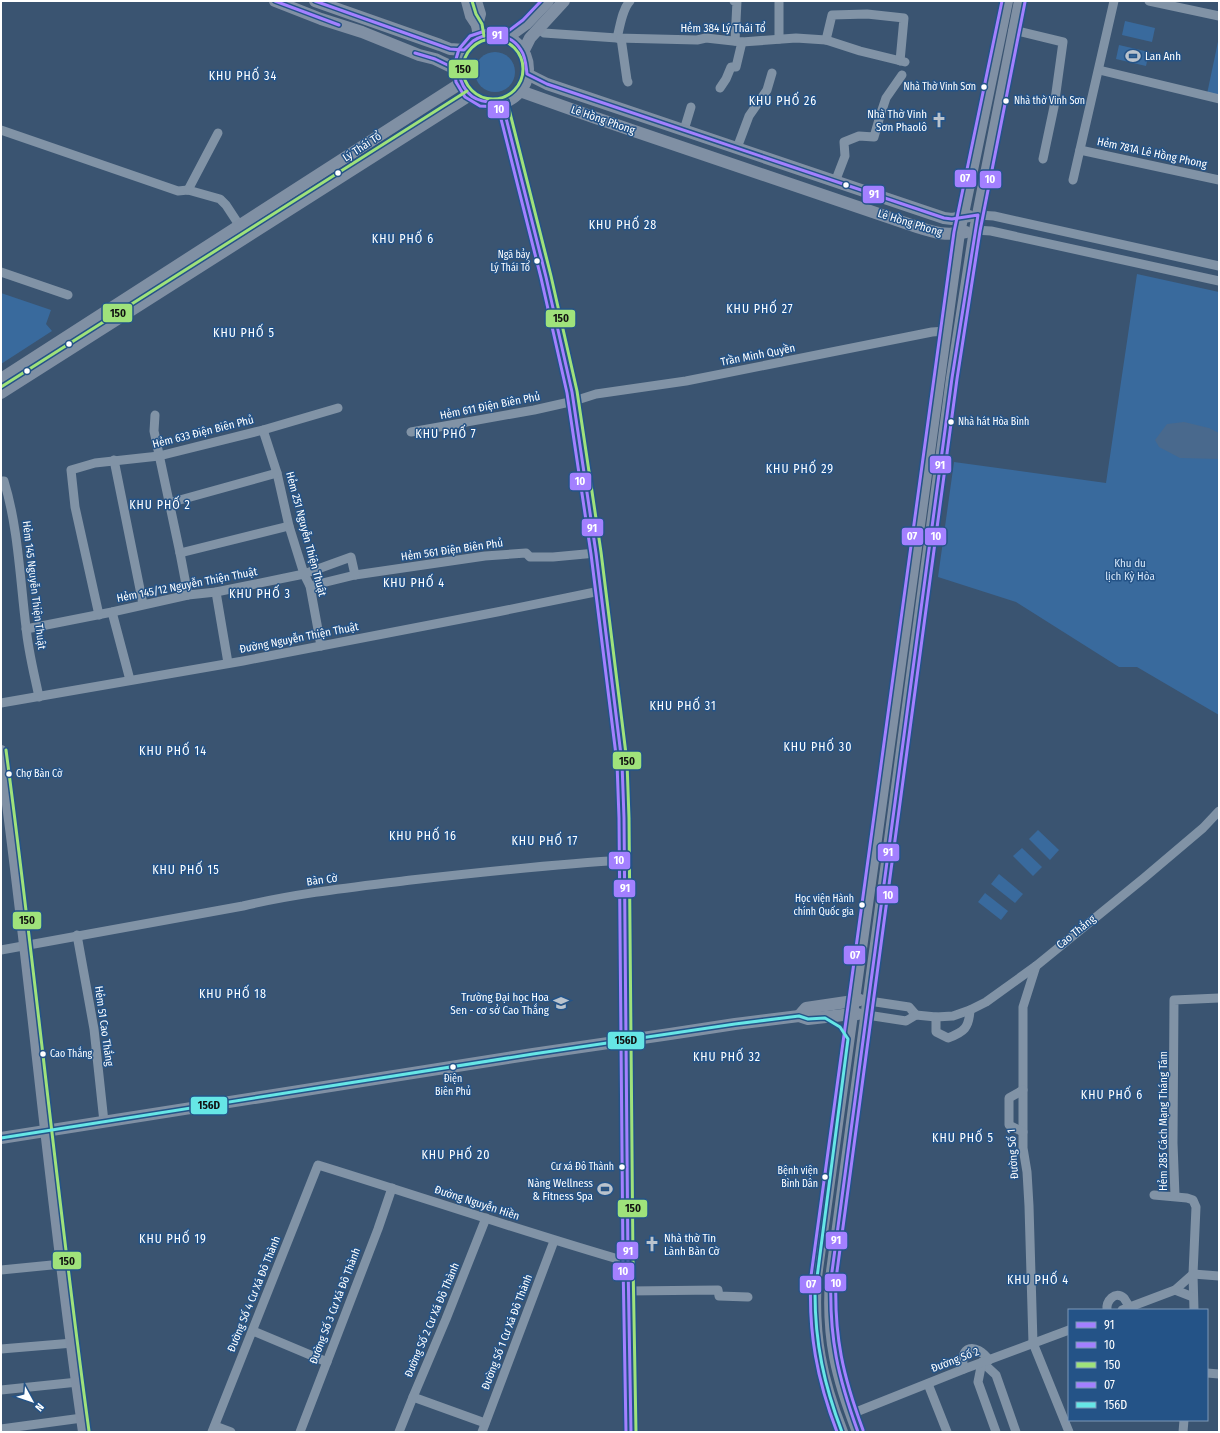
<svg xmlns="http://www.w3.org/2000/svg" width="1220" height="1433" font-family="'Fira Sans Condensed',sans-serif">
<style>
.green{fill:#396a9d}
.water{fill:#49698d}
.lines{fill:none;stroke-linecap:round;stroke-linejoin:round}
.minor{stroke:#8193a6;stroke-width:9}
.major{stroke:#8090a4;stroke-width:12}
.bus-1-casing{stroke:#245387;stroke-width:6}
.bus-2-casing{stroke:#245387;stroke-width:6}
.bus-3-casing{stroke:#245387;stroke-width:6}
.bus-4-casing{stroke:#245387;stroke-width:6}
.bus-5-casing{stroke:#245387;stroke-width:6}
.bus-1{stroke:#a380ff;stroke-width:3}
.bus-2{stroke:#a380ff;stroke-width:3}
.bus-3{stroke:#9fe27b;stroke-width:3}
.bus-4{stroke:#a380ff;stroke-width:3}
.bus-5{stroke:#66e6e6;stroke-width:3}
.bus-dot{fill:#fff;stroke:#245387;stroke-width:1.5}
.labels{text-anchor:middle;dominant-baseline:central;stroke-width:3;stroke-linejoin:round;paint-order:stroke}
.bus-label{font-size:10px;fill:#fff;stroke:#245387;text-anchor:end}
.street-label{font-size:11px;fill:#fff;stroke:#245387}
.poi-label{font-size:11px;fill:#fff;stroke:#245387;text-anchor:end}
.park-label{font-size:11px;fill:#d4e5f7;stroke:#245387}
.neighbourhood-label{font-size:12px;letter-spacing:1px;fill:#fff;stroke:#245387}
.line-badge{stroke:#245387;stroke-width:1.5}
.badge-label{font-size:11px;text-anchor:middle;font-weight:bold;fill:#fff}
.pale-badge-label{font-size:11px;text-anchor:middle;font-weight:bold;fill:#111}
</style>
<rect width="100%" height="100%" fill="#3a5471"/>
<g class="green">
<path d="M1125,21l30,7 -3,14 -30,-7z"/>
<path d="M1219,37v60l-12,-3z"/>
<path d="M1119,45l30,7 -3,14 -30,-7z"/>
<circle cx="495" cy="72" r="20"/>
<path d="M1137,274l82,18v423l-82,-48h-18l-103,-65 -78,-25 16,-115 152,21z"/>
<path d="M1,293l50,17 -5,14 6,7 -51,33z"/>
<path d="M1038,830l21,20 -9,10 -21,-21z"/>
<path d="M1022,848l20,19 -9,9 -20,-20z"/>
<path d="M999,874l24,20 -8,9 -24,-19z"/>
<path d="M985,893l23,18 -7,9 -23,-18z"/>
</g>
<path class="water" d="M1184,422l25,6 10,5v26l-39,-1 -21,-11 -4,-7 12,-16z"/>
<g class="lines">
<g class="minor">
<path d="M734,1h3l-2,40"/>
<path d="M779,1v38"/>
<path d="M1149,1l70,15"/>
<path d="M539,29l5,4 73,5 80,2 9,-2 36,4 54,-4 30,2 34,11 45,11"/>
<path d="M1013,30l50,12 -9,65 -11,52"/>
<path d="M617,38c3,-11 5,-29 13,-37"/>
<path d="M621,38l6,42 1,2"/>
<path d="M826,40l6,-25 35,-1 37,4 -4,43"/>
<path d="M1099,70l120,29"/>
<path d="M720,88l6,-9 5,-12h5l6,-25"/>
<path d="M1,130l177,61 10,-1 32,9 6,6 21,32"/>
<path d="M684,130l7,-23"/>
<path d="M737,148l12,-32 18,-26 5,-17"/>
<path d="M1080,150l139,30"/>
<path d="M1073,180l41,-179"/>
<path d="M835,182l10,-26 -1,-14 15,-6 15,1 6,-21 6,-18 16,-23"/>
<path d="M188,190l30,-57"/>
<path d="M978,215l16,1 225,50"/>
<path d="M975,230l16,1 228,50"/>
<path d="M1,272l67,23"/>
<path d="M155,415l-1,16 26,122 8,42"/>
<path d="M263,430l14,43 12,53 15,48 6,12 11,60"/>
<path d="M411,432l123,-22 40,-9 22,-7 90,-13 246,-49 14,-1"/>
<path d="M114,460l29,144"/>
<path d="M1,481h3c14,45 16,98 22,146 2,23 8,46 13,70"/>
<path d="M169,503l108,-30"/>
<path d="M180,553l109,-27"/>
<path d="M310,586l45,-11 130,-19 41,-3 4,4h23l43,-4"/>
<path d="M216,592l12,71"/>
<path d="M112,612l18,68"/>
<path d="M99,615l-24,-108 -4,-37 24,-7 64,-7 104,-26 75,-22"/>
<path d="M26,629l86,-17 76,-17 28,-3 88,-18 47,-17 4,18"/>
<path d="M1,703l242,-42 254,-49 103,-21"/>
<path d="M77,935l17,94 10,93"/>
<path d="M1,950l242,-44c55,-13 112,-19 168,-26 71,-8 142,-16 214,-20"/>
<path d="M1036,966l-13,41v141l4,24 2,34 4,137 36,89"/>
<path d="M869,1001l40,6 7,8"/>
<path d="M867,1015l39,6 10,-6 20,2 17,-1 17,-6 16,-8 50,-36 108,-88 59,-50 16,-17"/>
<path d="M936,1017v15l12,6c16,-6 21,-10 22,-28"/>
<path d="M1023,1090l-14,8v27l14,7"/>
<path d="M1154,1195l33,3 6,2 3,7 -3,67 1,36"/>
<path d="M1175,1196l-2,-53 1,-143 45,-2"/>
<path d="M1,1270l61,-6"/>
<path d="M1175,1290l18,7"/>
<path d="M628,1291l90,-1 1,6 29,1"/>
<path d="M1107,1310c-1,-9 8,-20 17,-12 2,3 4,7 6,9"/>
<path d="M1122,1310l53,-20 18,-16 26,2"/>
<path d="M253,1331l74,31"/>
<path d="M1,1349l72,-6"/>
<path d="M982,1362l14,13 20,57"/>
<path d="M982,1362l-4,20 18,50"/>
<path d="M964,1369c-6,-24 12,-27 25,-9"/>
<path d="M1207,1373l12,1"/>
<path d="M928,1384l19,48"/>
<path d="M1,1390l77,-8"/>
<path d="M413,1397l72,26"/>
<path d="M851,1414l113,-45 105,-39"/>
<path d="M215,1426l16,6"/>
<path d="M1,1429l81,-11"/>
<path d="M212,1432l106,-267c104,32 206,67 310,97"/>
<path d="M300,1432l78,-203 14,-41"/>
<path d="M399,1432l14,-35 33,-78 40,-101"/>
<path d="M482,1432l72,-191"/>
<path d="M1183,1432l1,-12"/>
</g>
<g class="major">
<path d="M275,1l46,18 41,13 57,23 16,4 23,11"/>
<path d="M315,1l125,44 10,4 14,1"/>
<path d="M467,1l4,15 6,9"/>
<path d="M476,1l4,13 -3,11 2,12"/>
<circle cx="493" cy="69" r="35"/>
<path d="M508,37l18,-13 22,-23"/>
<path d="M523,52l7,-14 34,-37"/>
<path d="M527,74l20,10 397,134 8,1 17,-3"/>
<path d="M520,91l73,26 324,110c19,6 29,9 49,5"/>
<path d="M502,102l44,175 26,115 24,161 26,210 2,55 4,444 3,170"/>
<path d="M1,379l460,-296"/>
<path d="M1,393l469,-298"/>
<path d="M1,751c31,227 50,455 83,681"/>
<path d="M799,1016l7,-8 54,-8"/>
<path d="M1,1138l532,-84 137,-20 65,-10 64,-8 9,3 44,-5h6"/>
<path d="M842,1432c-21,-53 -30,-97 -26,-155l143,-1044 48,-232"/>
<path d="M858,1432c-21,-54 -31,-94 -27,-153l121,-901 23,-148 45,-229"/>
</g>
<g class="bus-1-casing">
<g id="bus-1">
<path d="M275,1l64,24"/>
<path d="M315,1l135,48 14,1c3,-3 6,-6 9,-9 16,-11 38,-7 48,9 5,7 5,16 6,24l20,10 397,134 8,1 26,-4 -26,163 -121,901c-2,59 7,98 27,153"/>
<path d="M415,53l20,6 23,11c5,26 18,34 44,32l44,175 26,115 24,161 26,210 2,55 4,444 3,170"/>
</g>
</g>
<g class="bus-2-casing">
<g id="bus-2">
<path d="M541,1l-18,19 -16,12 -19,-2 -18,6 -11,13 -5,17 2,16 9,15 15,9 18,1 43,171 26,115 24,161 26,209 2,55 4,444 3,170"/>
<path d="M863,1430c-20,-54 -29,-93 -27,-151l121,-900 23,-148 45,-229"/>
</g>
</g>
<g class="bus-3-casing">
<g id="bus-3">
<path d="M472,1l4,13 6,10 2,12"/>
<circle cx="493" cy="69" r="30"/>
<path d="M507,101l44,175 26,115 24,161 26,210 2,56 4,444 3,170"/>
<path d="M1,387l466,-296"/>
<path d="M6,750c30,227 52,455 83,681"/>
</g>
</g>
<g class="bus-4-casing">
<path id="bus-4" d="M837,1432c-20,-52 -29,-100 -26,-156l143,-1044 48,-231"/>
</g>
<g class="bus-5-casing">
<path id="bus-5" d="M1,1138l532,-84 202,-30 64,-8 9,3 17,-1 15,9 8,12 -33,254c0,50 9,92 27,139"/>
</g>
<use href="#bus-1" class="bus-1"/>
<use href="#bus-2" class="bus-2"/>
<use href="#bus-3" class="bus-3"/>
<use href="#bus-4" class="bus-4"/>
<use href="#bus-5" class="bus-5"/>
</g>
<defs>
<g id="stadium-bare" transform="scale(1.2)"><path d="M0-5a6.5 5 0 1 0 0 10a6.5 5 0 1 0 0-10ZM-3.5-1.8h7v3.6h-7Z" fill="#bac3cd" stroke="#245387" stroke-width="2.5" paint-order="stroke"/></g>
<g id="church-bare" transform="scale(1.2)"><path d="M-1.2-6h2.4v3.5h3.3v2.4h-3.3V6h-2.4V-.1h-3.3v-2.4h3.3Z" fill="#bac3cd" stroke="#245387" stroke-width="2.5" paint-order="stroke"/></g>
<g id="university-bare" transform="scale(1.2)"><path d="M0-5L7-2L0 1L-7-2ZM-4 1L0 2.5L4 1V4Q0 6-4 4Z" fill="#bac3cd" stroke="#245387" stroke-width="2.5" paint-order="stroke"/></g>
</defs>
<g fill-rule="evenodd">
<use href="#stadium-bare" x="1133" y="56"/>
<use href="#church-bare" x="939" y="120"/>
<use href="#university-bare" x="561" y="1003"/>
<use href="#stadium-bare" x="605" y="1189"/>
<use href="#church-bare" x="652" y="1244"/>
</g>
<g class="bus-dot">
<circle cx="984" cy="87" r="3.5"/>
<circle cx="1006" cy="101" r="3.5"/>
<circle cx="338" cy="173" r="3.5"/>
<circle cx="846" cy="185" r="3.5"/>
<circle cx="537" cy="261" r="3.5"/>
<circle cx="69" cy="344" r="3.5"/>
<circle cx="27" cy="371" r="3.5"/>
<circle cx="951" cy="422" r="3.5"/>
<circle cx="9" cy="774" r="3.5"/>
<circle cx="862" cy="905" r="3.5"/>
<circle cx="43" cy="1054" r="3.5"/>
<circle cx="453" cy="1067" r="3.5"/>
<circle cx="622" cy="1167" r="3.5"/>
<circle cx="825" cy="1177" r="3.5"/>
</g>
<g class="labels">
<g class="bus-label">
<text x="976" y="87">Nhà Thờ Vinh Sơn</text>
<text x="1014" y="101" text-anchor="start">Nhà thờ Vinh Sơn</text>
<text x="530" y="255">Ngã bảy<tspan x="530" dy="13">Lý Thái Tổ</tspan></text>
<text x="958" y="422" text-anchor="start">Nhà hát Hòa Bình</text>
<text x="16" y="774" text-anchor="start">Chợ Bàn Cờ</text>
<text x="854" y="899">Học viện Hành<tspan x="854" dy="13">chính Quốc gia</tspan></text>
<text x="50" y="1054" text-anchor="start">Cao Thắng</text>
<text x="453" y="1079" text-anchor="middle">Điện<tspan x="453" dy="13">Biên Phủ</tspan></text>
<text x="614" y="1167">Cư xá Đô Thành</text>
<text x="818" y="1171">Bệnh viện<tspan x="818" dy="13">Bình Dân</tspan></text>
</g>
<g class="street-label">
<text x="723" y="28">Hẻm 384 Lý Thái Tổ</text>
<text transform="translate(603 120) rotate(19)">Lê Hồng Phong</text>
<text transform="translate(362 147) rotate(-33)">Lý Thái Tổ</text>
<text transform="translate(1152 153) rotate(12)">Hẻm 781A Lê Hồng Phong</text>
<text transform="translate(910 223) rotate(17)">Lê Hồng Phong</text>
<text transform="translate(758 355) rotate(-11)">Trần Minh Quyền</text>
<text transform="translate(490 406) rotate(-11)">Hẻm 611 Điện Biên Phủ</text>
<text transform="translate(203 432) rotate(-14)">Hẻm 633 Ðiện Biên Phủ</text>
<text transform="translate(306 534) rotate(75)">Hẻm 251 Nguyễn Thiện Thuật</text>
<text transform="translate(452 550) rotate(-8)">Hẻm 561 Ðiện Biên Phủ</text>
<text transform="translate(34 585) rotate(83)">Hẻm 145 Nguyễn Thiện Thuật</text>
<text transform="translate(187 585) rotate(-11)">Hẻm 145/12 Nguyễn Thiện Thuật</text>
<text transform="translate(299 638) rotate(-11)">Đường Nguyễn Thiện Thuật</text>
<text transform="translate(322 880) rotate(-8)">Bàn Cờ</text>
<text transform="translate(1076 932) rotate(-39)">Cao Thắng</text>
<text transform="translate(104 1026) rotate(82)">Hẻm 51 Cao Thắng</text>
<text transform="translate(1163 1121) rotate(-90)">Hẻm 285 Cách Mạng Tháng Tám</text>
<text transform="translate(1013 1154) rotate(-94)">Đường Số 1</text>
<text transform="translate(477 1203) rotate(18)">Đường Nguyễn Hiền</text>
<text transform="translate(254 1294) rotate(-68)">Ðường Số 4 Cư Xá Đô Thành</text>
<text transform="translate(335 1306) rotate(-69)">Ðường Số 3 Cư Xá Đô Thành</text>
<text transform="translate(432 1320) rotate(-67)">Ðường Số 2 Cư Xá Đô Thành</text>
<text transform="translate(507 1332) rotate(-69)">Ðường Số 1 Cư Xá Đô Thành</text>
<text transform="translate(955 1360) rotate(-21)">Đường Số 2</text>
</g>
<g class="poi-label">
<text x="1145" y="56" text-anchor="start">Lan Anh</text>
<text x="927" y="114">Nhà Thờ Vinh<tspan x="927" dy="13">Sơn Phaolô</tspan></text>
<text x="549" y="997">Trường Đại học Hoa<tspan x="549" dy="13">Sen - cơ sở Cao Thắng</tspan></text>
<text x="593" y="1183">Nàng Wellness<tspan x="593" dy="13">&amp; Fitness Spa</tspan></text>
<text x="664" y="1238" text-anchor="start">Nhà thờ Tin<tspan x="664" dy="13">Lành Bàn Cờ</tspan></text>
</g>
<g class="park-label">
<text x="1130" y="563">Khu du<tspan x="1130" dy="13">lịch Kỳ Hòa</tspan></text>
</g>
<g class="neighbourhood-label">
<text x="243" y="76">KHU PHỐ 34</text>
<text x="783" y="101">KHU PHỐ 26</text>
<text x="623" y="225">KHU PHỐ 28</text>
<text x="403" y="239">KHU PHỐ 6</text>
<text x="760" y="309">KHU PHỐ 27</text>
<text x="244" y="333">KHU PHỐ 5</text>
<text x="446" y="434">KHU PHỐ 7</text>
<text x="800" y="469">KHU PHỐ 29</text>
<text x="160" y="505">KHU PHỐ 2</text>
<text x="414" y="583">KHU PHỐ 4</text>
<text x="260" y="594">KHU PHỐ 3</text>
<text x="683" y="706">KHU PHỐ 31</text>
<text x="818" y="747">KHU PHỐ 30</text>
<text x="173" y="751">KHU PHỐ 14</text>
<text x="423" y="836">KHU PHỐ 16</text>
<text x="545" y="841">KHU PHỐ 17</text>
<text x="186" y="870">KHU PHỐ 15</text>
<text x="233" y="994">KHU PHỐ 18</text>
<text x="727" y="1057">KHU PHỐ 32</text>
<text x="1112" y="1095">KHU PHỐ 6</text>
<text x="963" y="1138">KHU PHỐ 5</text>
<text x="456" y="1155">KHU PHỐ 20</text>
<text x="173" y="1239">KHU PHỐ 19</text>
<text x="1038" y="1280">KHU PHỐ 4</text>
</g>
</g>
<g class="line-badge">
<rect x="486" y="26" width="23" height="19" rx="4" fill="#a380ff"/>
<rect x="448" y="59" width="31" height="20" rx="4" fill="#9fe27b"/>
<rect x="487" y="100" width="23" height="19" rx="4" fill="#a380ff"/>
<rect x="954" y="169" width="23" height="19" rx="4" fill="#a380ff"/>
<rect x="979" y="170" width="23" height="19" rx="4" fill="#a380ff"/>
<rect x="862" y="185" width="23" height="19" rx="4" fill="#a380ff"/>
<rect x="102" y="303" width="31" height="20" rx="4" fill="#9fe27b"/>
<rect x="545" y="309" width="31" height="19" rx="4" fill="#9fe27b"/>
<rect x="929" y="455" width="23" height="19" rx="4" fill="#a380ff"/>
<rect x="569" y="472" width="23" height="19" rx="4" fill="#a380ff"/>
<rect x="581" y="518" width="23" height="19" rx="4" fill="#a380ff"/>
<rect x="924" y="527" width="23" height="19" rx="4" fill="#a380ff"/>
<rect x="901" y="527" width="23" height="19" rx="4" fill="#a380ff"/>
<rect x="612" y="751" width="30" height="19" rx="4" fill="#9fe27b"/>
<rect x="877" y="843" width="23" height="19" rx="4" fill="#a380ff"/>
<rect x="608" y="851" width="23" height="19" rx="4" fill="#a380ff"/>
<rect x="613" y="879" width="23" height="19" rx="4" fill="#a380ff"/>
<rect x="876" y="885" width="23" height="19" rx="4" fill="#a380ff"/>
<rect x="12" y="911" width="30" height="19" rx="4" fill="#9fe27b"/>
<rect x="843" y="945" width="23" height="20" rx="4" fill="#a380ff"/>
<rect x="607" y="1031" width="38" height="19" rx="4" fill="#66e6e6"/>
<rect x="190" y="1096" width="38" height="19" rx="4" fill="#66e6e6"/>
<rect x="617" y="1199" width="31" height="19" rx="4" fill="#9fe27b"/>
<rect x="825" y="1231" width="23" height="19" rx="4" fill="#a380ff"/>
<rect x="616" y="1241" width="23" height="19" rx="4" fill="#a380ff"/>
<rect x="52" y="1251" width="30" height="19" rx="4" fill="#9fe27b"/>
<rect x="612" y="1262" width="23" height="19" rx="4" fill="#a380ff"/>
<rect x="824" y="1273" width="23" height="19" rx="4" fill="#a380ff"/>
<rect x="799" y="1275" width="23" height="19" rx="4" fill="#a380ff"/>
</g>
<g class="badge-label">
<text x="497" y="39">91</text>
<text x="499" y="113">10</text>
<text x="965" y="182">07</text>
<text x="990" y="183">10</text>
<text x="874" y="198">91</text>
<text x="940" y="469">91</text>
<text x="580" y="485">10</text>
<text x="592" y="532">91</text>
<text x="936" y="540">10</text>
<text x="912" y="540">07</text>
<text x="888" y="856">91</text>
<text x="619" y="864">10</text>
<text x="625" y="892">91</text>
<text x="888" y="899">10</text>
<text x="855" y="959">07</text>
<text x="836" y="1244">91</text>
<text x="628" y="1255">91</text>
<text x="623" y="1275">10</text>
<text x="836" y="1287">10</text>
<text x="811" y="1288">07</text>
</g>
<g class="pale-badge-label">
<text x="463" y="73">150</text>
<text x="118" y="317">150</text>
<text x="561" y="322">150</text>
<text x="627" y="765">150</text>
<text x="27" y="924">150</text>
<text x="626" y="1044">156D</text>
<text x="209" y="1109">156D</text>
<text x="633" y="1212">150</text>
<text x="67" y="1265">150</text>
</g>
<rect width="1220" height="1433" fill="none" stroke="#ffffff" stroke-width="4"/>
<rect x="1068" y="1309" width="140" height="112" fill="#245387" stroke="#7c98b7"/>
<rect x="1076" y="1322" width="20" height="6" fill="#a380ff" stroke="#7c98b7"/>
<text x="1104" y="1329" font-size="12" fill="#ffffff">91</text>
<rect x="1076" y="1342" width="20" height="6" fill="#a380ff" stroke="#7c98b7"/>
<text x="1104" y="1349" font-size="12" fill="#ffffff">10</text>
<rect x="1076" y="1362" width="20" height="6" fill="#9fe27b" stroke="#7c98b7"/>
<text x="1104" y="1369" font-size="12" fill="#ffffff">150</text>
<rect x="1076" y="1382" width="20" height="6" fill="#a380ff" stroke="#7c98b7"/>
<text x="1104" y="1389" font-size="12" fill="#ffffff">07</text>
<rect x="1076" y="1402" width="20" height="6" fill="#66e6e6" stroke="#7c98b7"/>
<text x="1104" y="1409" font-size="12" fill="#ffffff">156D</text>
<g transform="translate(32 1401) rotate(130)" stroke="#245387" stroke-width="3" paint-order="stroke">
<path d="M0-3L7 15L0 10L-7 15Z" fill="#ffffff"/>
<text y="-6" font-size="11" font-weight="bold" text-anchor="middle" fill="#ffffff">N</text>
</g>
</svg>
